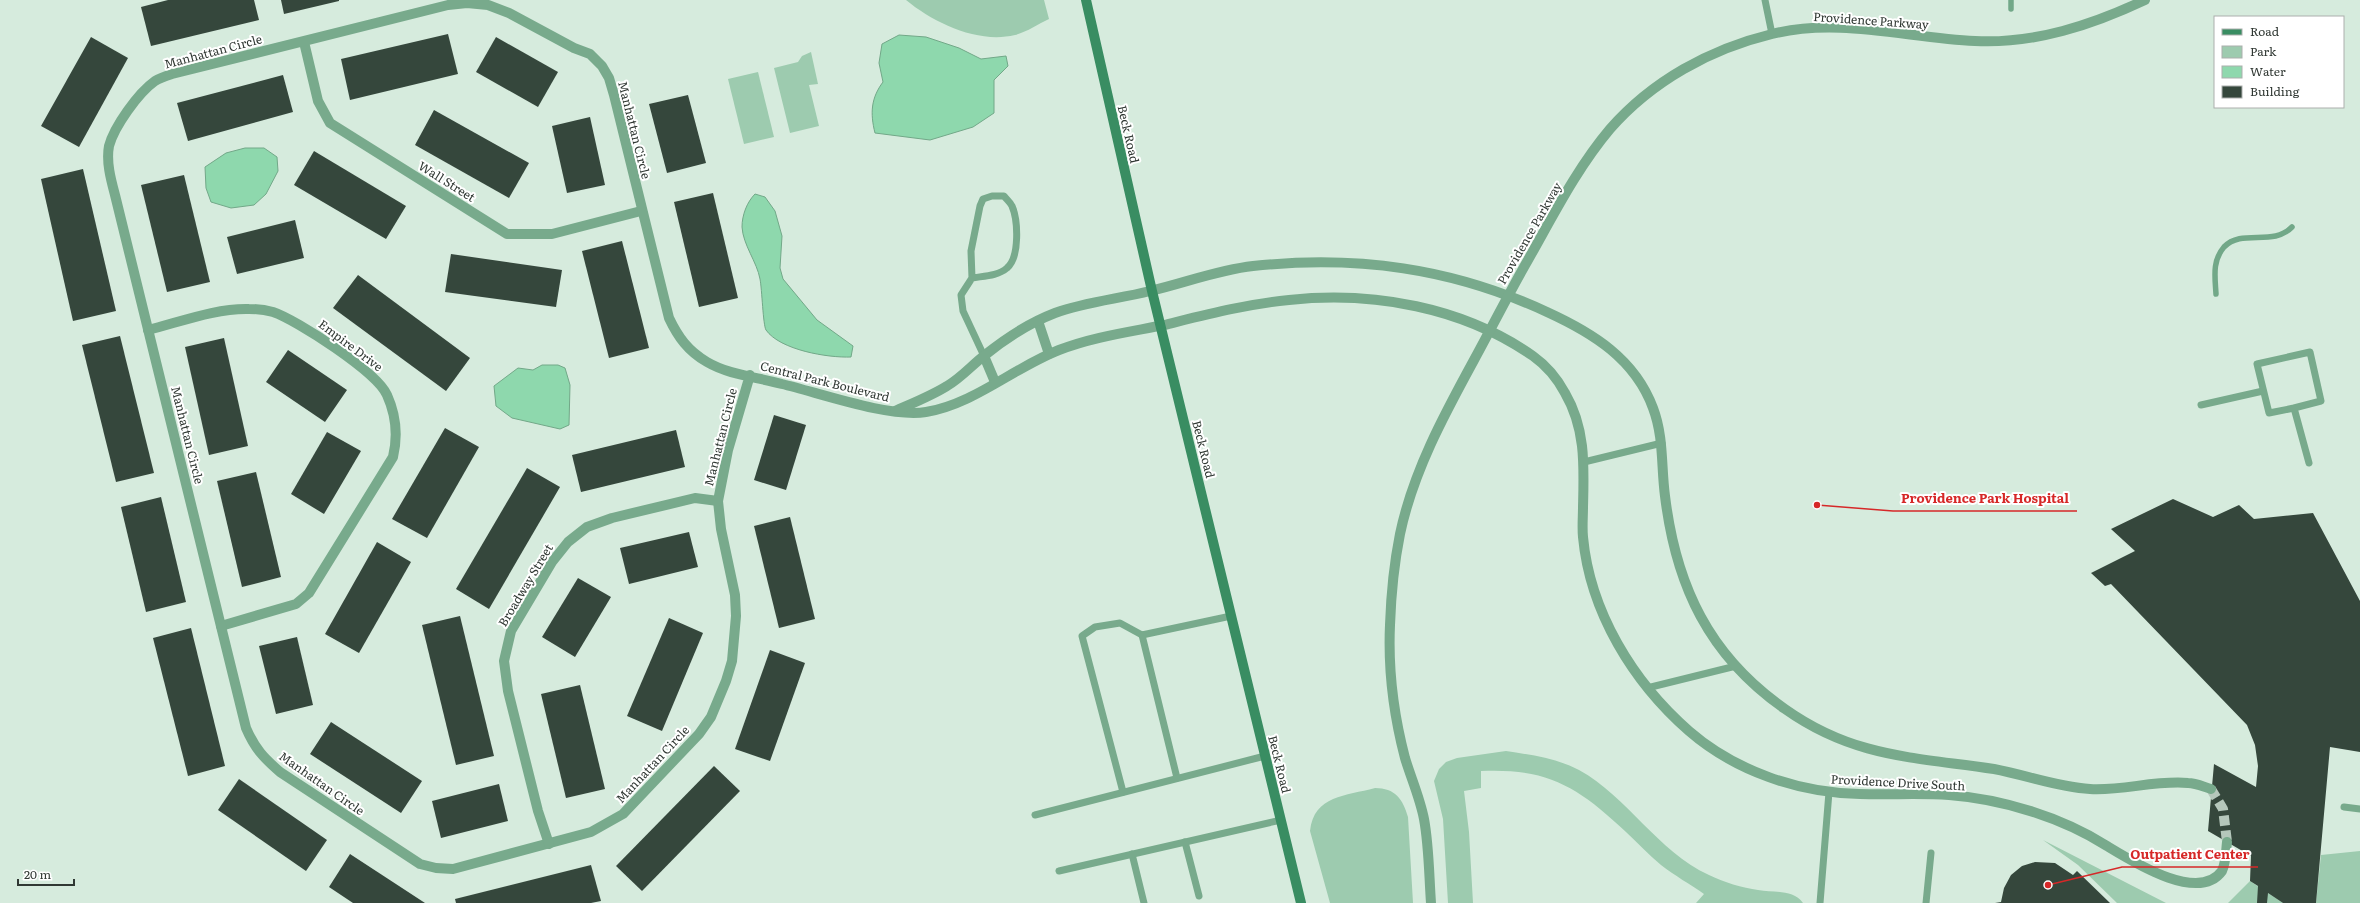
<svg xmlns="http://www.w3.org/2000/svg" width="2360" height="903" font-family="Literata,serif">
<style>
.green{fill:#9dcbaf}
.water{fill:#8ed8ad;stroke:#72a888}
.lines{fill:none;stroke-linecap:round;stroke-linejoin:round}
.stream{stroke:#72a888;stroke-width:5.5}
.building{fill:#35473c}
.minor-tunnel{stroke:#b5c7bb;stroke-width:10;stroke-dasharray:10 5;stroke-linecap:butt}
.service{stroke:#78aa8c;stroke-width:7}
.minor{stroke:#78aa8c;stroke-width:10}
.secondary{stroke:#398d62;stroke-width:10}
.labels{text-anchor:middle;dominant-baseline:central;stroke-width:4;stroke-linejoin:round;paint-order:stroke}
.street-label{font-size:12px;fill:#303833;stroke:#fff}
.leader{fill:none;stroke:#d62828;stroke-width:1.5}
.callout-dot{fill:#d62828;stroke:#fff;stroke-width:1.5}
.callout-label{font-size:13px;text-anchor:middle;font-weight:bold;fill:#d62828;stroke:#fff;stroke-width:4;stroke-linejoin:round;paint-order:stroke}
</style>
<rect width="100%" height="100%" fill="#d6ebdd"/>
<g class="green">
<path d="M906,0h138l5,19c-11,5 -22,13 -34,16 -37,9 -81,-12 -109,-35z"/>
<path d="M811,52l7,32 -9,1 10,41 -29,7 -16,-65 24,-6 4,-6z"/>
<path d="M758,72l16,65 -30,7 -16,-65z"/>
<path d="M1506,751c25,4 50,7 73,19 49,27 78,81 130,105 14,7 34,13 49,15 16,3 35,-1 45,13h-107l8,-9c-14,-10 -29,-18 -43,-29 -12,-10 -23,-22 -35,-33 -48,-45 -78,-64 -145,-61v17l-17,3 5,41 4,71h-25l-5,-84 -9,-38 5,-12 7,-7 11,-4z"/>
<path d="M1375,788c20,0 28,11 33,29l5,86h-83l-20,-72c4,-36 36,-35 65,-43z"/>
<path d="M2043,840l123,63h-49l-39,-38z"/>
<path d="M2360,851v52h-44l5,-48z"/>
<path d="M2250,881l33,22h-55z"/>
</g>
<g class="water">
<path d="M899,35l27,2 33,11 22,11 25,-3 2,10 -14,14v33l-21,14 -43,13 -55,-7c-5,-20 -4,-35 8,-51l-4,-19 3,-19z"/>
<path d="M245,148h19l13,9 1,14 -12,23 -12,11 -23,3 -20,-6 -5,-14 -1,-21 21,-14z"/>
<path d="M755,194l10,3 10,14 7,25 -2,32 3,11 34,41 36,26 -2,11c-23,1 -71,-7 -85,-27 -3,-5 -4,-41 -6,-51 -3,-17 -17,-34 -18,-52 0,-12 5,-25 13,-33z"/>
<path d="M542,365h16l7,3 5,17 -1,40 -9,4 -48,-11 -16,-12 -2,-20 24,-18 15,2z"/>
</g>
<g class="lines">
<g class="stream">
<path d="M2011,9v-9"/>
<path d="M2216,294c-1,-17 -4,-33 8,-47 18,-19 49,0 68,-20"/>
</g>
</g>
<g class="building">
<path d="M168,0h86l5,20 -108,26 -10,-39z"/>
<path d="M281,0h58v1l-55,13z"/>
<path d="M448,34l10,40 -108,26 -9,-41z"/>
<path d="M91,37l37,21 -49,89 -38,-21z"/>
<path d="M496,37l62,35 -20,35 -62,-35z"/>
<path d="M283,75l10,37 -105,29 -11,-38z"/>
<path d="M688,95l18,68 -39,10 -18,-69z"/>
<path d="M434,110l95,53 -20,35 -94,-53z"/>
<path d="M590,117l15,68 -38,8 -15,-67z"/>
<path d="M314,151l92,55 -20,33 -92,-54z"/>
<path d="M83,169l33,142 -43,10 -32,-142z"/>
<path d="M184,175l26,107 -43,10 -26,-107z"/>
<path d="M713,193l25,105 -39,9 -25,-105z"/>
<path d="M295,220l9,38 -67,16 -10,-37z"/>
<path d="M622,241l27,107 -40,10 -27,-107z"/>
<path d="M451,254l111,16 -6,37 -111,-15z"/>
<path d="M358,275l112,83 -24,33 -113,-83z"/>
<path d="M120,336l34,137 -38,9 -34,-137z"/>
<path d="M224,338l24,108 -39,9 -24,-108z"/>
<path d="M288,350l59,40 -22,32 -59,-40z"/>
<path d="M774,415l32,10 -20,65 -32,-10z"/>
<path d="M445,428l34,19 -52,91 -35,-19z"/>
<path d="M676,430l9,37 -104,25 -9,-37z"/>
<path d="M327,432l34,19 -37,63 -33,-20z"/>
<path d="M527,468l33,19 -71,122 -33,-20z"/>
<path d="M256,472l25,105 -39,10 -25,-106z"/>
<path d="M161,497l25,105 -40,10 -25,-105z"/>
<path d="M2173,499l40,18 26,-12 15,14 59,-6 47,88v151l-30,-5 -14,156h-33l-15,-10 -1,10h-10l1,-17 -8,-5 1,-25 -43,-25 6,-67 42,23 2,-21 -3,-21 -8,-20 -136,-141 -6,2 -14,-13 44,-22 -24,-22z"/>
<path d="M790,517l25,102 -36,9 -25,-102z"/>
<path d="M689,532l9,35 -69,17 -9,-36z"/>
<path d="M377,542l34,20 -52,91 -34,-19z"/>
<path d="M578,578l33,19 -36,60 -33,-20z"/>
<path d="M460,616l34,140 -38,9 -34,-140z"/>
<path d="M669,618l34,15 -41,98 -35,-15z"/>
<path d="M191,628l34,138 -37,10 -35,-138z"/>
<path d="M297,637l16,68 -37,9 -17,-68z"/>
<path d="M770,650l35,13 -35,98 -35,-12z"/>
<path d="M580,685l25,104 -39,9 -25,-104z"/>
<path d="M331,722l91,59 -21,32 -91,-59z"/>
<path d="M714,766l26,25 -98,100 -26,-25z"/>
<path d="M239,779l88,61 -21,31 -88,-61z"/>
<path d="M499,784l9,37 -67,17 -9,-37z"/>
<path d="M350,854l75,49h-72l-24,-16z"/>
<path d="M2035,862l20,1 18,12 4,-4 33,32h-115l6,-1 3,-14 7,-13 11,-9z"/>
<path d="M591,865l10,36 -10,2h-135l-1,-4z"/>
</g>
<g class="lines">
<path class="minor-tunnel" d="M2211,789l12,20 4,33"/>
<g class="service">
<path d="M1765,0l7,34"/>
<path d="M972,278c11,-2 26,-2 35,-10 13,-11 11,-48 5,-62 -2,-4 -6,-7 -8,-10h-12l-9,3 -3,7 -9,45 1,27 -11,17 2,16 21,45"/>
<path d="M2201,405l62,-14"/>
<path d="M2294,408l27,-7 -11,-49 -53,12 12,49 25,-5 15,55"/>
<path d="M1584,462l78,-19"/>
<path d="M1142,635l35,143"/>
<path d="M1647,688l89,-22"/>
<path d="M1123,792l-41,-156 13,-9 25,-4 22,12 89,-19"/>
<path d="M2344,807l16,2"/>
<path d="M1035,815l230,-59"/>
<path d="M1185,842l14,54"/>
<path d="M1132,854l12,49"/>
<path d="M1059,871l222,-51"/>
<path d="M1820,903l9,-111"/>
<path d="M1926,903l5,-50"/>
</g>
<g class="minor">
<path d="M304,42l14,59 12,22 177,111h45l89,-23"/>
<path d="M1038,321l11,33"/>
<path d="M148,330c32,-8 68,-22 101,-21 7,0 17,1 24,3 24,8 104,60 114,83 9,20 11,41 6,62l-84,136 -13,11 -75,22"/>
<path d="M984,356l11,26"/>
<path d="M750,375l-22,75 -10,51 3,28 14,66 1,21 -4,45 -6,20 -15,36 -12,17 -76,80 -32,18 -138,37 -17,-1 -16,-4 -140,-92c-16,-14 -25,-23 -34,-44l-131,-533c-4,-15 -9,-33 -6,-49 5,-19 29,-53 46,-65 5,-3 11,-5 17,-7l276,-69 19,-2 21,2 21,8 65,35 16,6 12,12 7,12 5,17 55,223c9,19 19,33 38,44 22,13 50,15 75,22 38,9 107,34 144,28 48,-8 87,-44 133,-62 33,-13 70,-18 105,-25 41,-10 83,-21 125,-25 84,-9 174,7 244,56 14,10 24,22 32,37 21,36 19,73 18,114 0,10 -1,20 0,30 7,75 50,145 106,194 46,40 110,62 171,63 30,1 59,-1 89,1 53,4 112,22 158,51 28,17 92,57 115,25 4,-9 4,-20 5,-29"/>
<path d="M895,411c18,-8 36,-15 52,-25 14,-8 25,-21 38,-31 21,-17 44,-32 70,-42 30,-11 63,-14 95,-22 35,-8 67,-21 103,-25 104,-11 199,2 294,46 46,21 88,47 106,96 11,29 8,58 12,88 11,90 44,160 120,213 69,49 130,48 209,60 32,6 63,18 96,20 33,2 65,-9 98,-6 8,0 16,4 23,6"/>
<path d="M549,844l-11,-33 -30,-120 -4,-30 7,-30 41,-69 16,-20 19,-15 25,-9 83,-20 23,3"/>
<path d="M1431,903c-2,-28 -2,-57 -7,-84 -4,-21 -13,-41 -19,-61 -11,-42 -17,-89 -15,-133 1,-30 4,-61 10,-91 13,-62 44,-119 74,-174 18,-33 35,-67 54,-100 25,-44 49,-92 82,-131 42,-48 100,-80 162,-95 66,-17 136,4 203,7 60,3 117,-16 170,-41"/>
</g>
<path class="secondary" d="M1086,0l66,291 149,612"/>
</g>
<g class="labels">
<g class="street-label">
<text transform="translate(1871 20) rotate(4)">Providence Parkway</text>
<text transform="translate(213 51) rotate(-15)">Manhattan Circle</text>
<text transform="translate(635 130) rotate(76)">Manhattan Circle</text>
<text transform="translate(1129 134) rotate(77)">Beck Road</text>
<text transform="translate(447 181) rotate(32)">Wall Street</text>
<text transform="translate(1529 233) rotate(-60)">Providence Parkway</text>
<text transform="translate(351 345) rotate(37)">Empire Drive</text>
<text transform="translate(825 381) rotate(14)">Central Park Boulevard</text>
<text transform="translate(188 435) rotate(76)">Manhattan Circle</text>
<text transform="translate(720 437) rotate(-76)">Manhattan Circle</text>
<text transform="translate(1204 449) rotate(76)">Beck Road</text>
<text transform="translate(525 585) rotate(-59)">Broadway Street</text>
<text transform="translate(652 764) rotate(-47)">Manhattan Circle</text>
<text transform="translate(1280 764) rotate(76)">Beck Road</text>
<text transform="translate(1898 782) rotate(3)">Providence Drive South</text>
<text transform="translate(322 783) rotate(35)">Manhattan Circle</text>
</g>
</g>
<path class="leader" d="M1817 505L1893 511H2077M2048 885L2122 867H2258"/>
<g class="callout-dot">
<circle cx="1817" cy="505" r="4"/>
<circle cx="2048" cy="885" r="4"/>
</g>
<g class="callout-label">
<text x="1985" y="503">Providence Park Hospital</text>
<text x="2190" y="859">Outpatient Center</text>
</g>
<rect x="2214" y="16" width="130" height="92" fill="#ffffff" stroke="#acafad"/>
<rect x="2222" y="29" width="20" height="6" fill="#398d62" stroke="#acafad"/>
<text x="2250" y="36" font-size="12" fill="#303833">Road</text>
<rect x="2222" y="46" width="20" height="12" fill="#9dcbaf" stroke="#acafad"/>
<text x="2250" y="56" font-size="12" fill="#303833">Park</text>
<rect x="2222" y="66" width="20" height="12" fill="#8ed8ad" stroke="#acafad"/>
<text x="2250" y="76" font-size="12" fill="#303833">Water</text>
<rect x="2222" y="86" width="20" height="12" fill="#35473c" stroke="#acafad"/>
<text x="2250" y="96" font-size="12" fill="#303833">Building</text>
<path d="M18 879v6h56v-6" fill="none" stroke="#303833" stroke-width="2"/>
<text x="24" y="879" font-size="12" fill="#303833" stroke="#ffffff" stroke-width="3" paint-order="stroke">20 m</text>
</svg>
